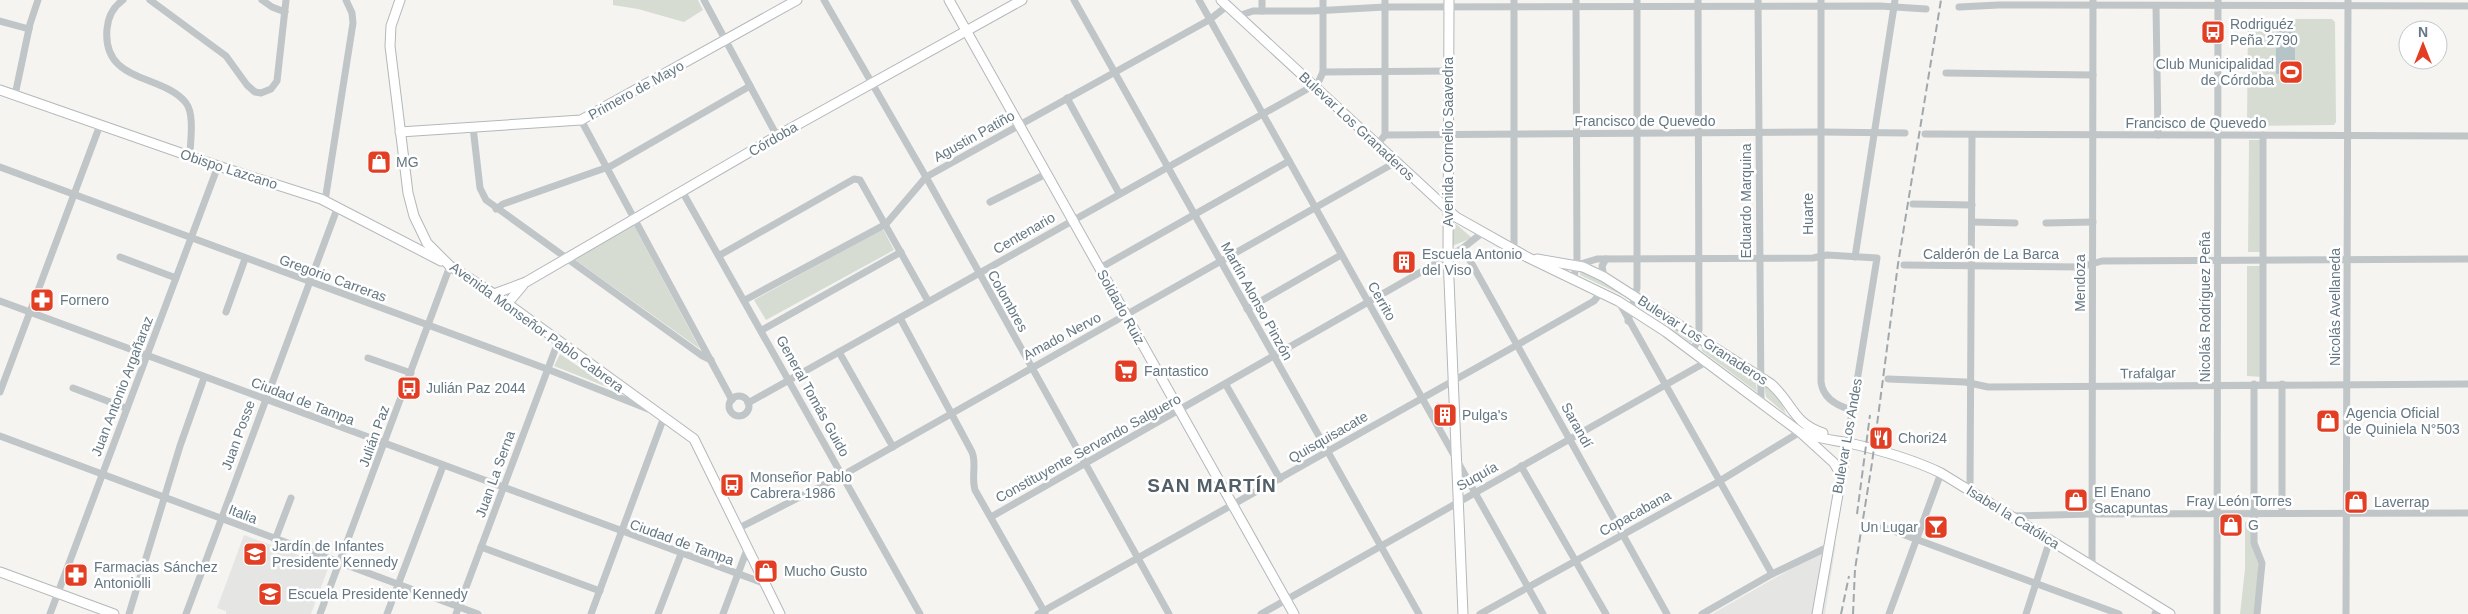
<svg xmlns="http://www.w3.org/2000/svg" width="2468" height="614" font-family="Arial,sans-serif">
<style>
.built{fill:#e5e6e4}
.green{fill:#d6dcd2}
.water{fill:#b5c4c6}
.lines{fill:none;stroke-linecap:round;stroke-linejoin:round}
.major-casing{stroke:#b3b8bb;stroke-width:11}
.minor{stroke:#c0c5c7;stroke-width:7}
.major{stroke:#fff;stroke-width:9}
.rail{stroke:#a1a8ac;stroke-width:2;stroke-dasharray:8 4;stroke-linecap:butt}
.labels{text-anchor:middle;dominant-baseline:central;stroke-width:5;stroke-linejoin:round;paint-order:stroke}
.poi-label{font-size:14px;fill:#647782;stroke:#fff;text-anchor:start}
.street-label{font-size:14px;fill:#647782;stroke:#fff}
.district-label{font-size:19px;font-weight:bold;letter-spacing:1px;fill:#525f67;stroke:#fff}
</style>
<rect width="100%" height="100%" fill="#f5f4f1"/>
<g class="built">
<path d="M244,535l85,31 -18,48h-85v-3l-9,-3z"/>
<path d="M1836,543l-11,71h-113z"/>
</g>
<g class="green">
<path d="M613,0h85l5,10 -19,12 -46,-13 -25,-4z"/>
<path d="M2248,19h84l3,3 1,100 -2,3 -87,1z"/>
<path d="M2249,140h14v112h-15z"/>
<path d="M1453,223l3,1 16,14 -20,8z"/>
<path d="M633,224l67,125 -126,-90z"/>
<path d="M883,229l11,21 -128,70 -12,-20z"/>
<path d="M2247,266h16v111l-16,-1z"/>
<path d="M1580,270l44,24 2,3 -46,-22z"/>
<path d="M1642,307l53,31 -4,5z"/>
<path d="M1701,344l54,32 2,16 -55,-41z"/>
<path d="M560,354l52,35 -58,-23z"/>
<path d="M1764,384l17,18 5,12 -20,-17z"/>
<path d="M2254,521l5,35 -2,58h-17l5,-45v-47z"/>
</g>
<rect class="water" x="2276" y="25" width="19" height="49"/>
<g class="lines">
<g class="major-casing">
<g id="major">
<path d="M400,0l-9,26 -1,20 18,147 6,23 13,27 23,23 44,28 200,145 86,175"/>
<path d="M949,0l345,614"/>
<path d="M1221,0l235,217 71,40 91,44 48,31 134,100 34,31 7,12"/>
<path d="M1449,0l-1,256 15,358"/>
<path d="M0,90l218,76 103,33 120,62"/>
<path d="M400,132l181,-12 216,-120"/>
<path d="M1537,259l46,8 21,10 167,107c22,19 21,39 52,49"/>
<path d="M494,294l32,-12 251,-146 245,-136"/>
<path d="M507,304l16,-19"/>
<path d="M1804,433c15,6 29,7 45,10 31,7 63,16 92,30l229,141"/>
<path d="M0,572l114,42"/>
<path d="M1817,614l30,-171"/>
</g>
</g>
<g class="minor">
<path d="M123,0c-10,7 -15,17 -16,29 -5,55 57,45 79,74 9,12 4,39 4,53"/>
<path d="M150,0l76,56 21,29 8,7 6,1 10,-4 6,-8 9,-81"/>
<path d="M262,0l10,7 13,5"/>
<path d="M704,0l73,136"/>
<path d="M824,0l102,177 243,437"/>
<path d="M1074,0l345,614"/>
<path d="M1199,0l344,614"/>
<path d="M1758,0l3,402"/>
<path d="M1821,0v382c2,16 16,24 31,28"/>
<path d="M2156,6l2,129"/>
<path d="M1959,7l40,-2 469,1"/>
<path d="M1262,11v-11"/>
<path d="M1238,16l15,-5h60l72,-4 495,-1 46,3"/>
<path d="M0,21l29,8"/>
<path d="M1323,72l126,-1"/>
<path d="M1946,73l147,2"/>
<path d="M15,95l15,-71 8,-24"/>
<path d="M1067,98l52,95"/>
<path d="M581,120l151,280"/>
<path d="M473,127l7,61 6,12 215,155 10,5"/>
<path d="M1925,134l543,2"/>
<path d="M1385,135l436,-3 84,1"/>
<path d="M1377,145l8,-10v-135"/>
<path d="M0,167l547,202 101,40"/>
<path d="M682,191l238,423"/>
<path d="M325,201l28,-178 -1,-10 -6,-13"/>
<path d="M990,202l56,-28"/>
<path d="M1913,204l59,1"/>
<path d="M496,209l7,-5 108,-38 139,-80"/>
<path d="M1972,222l43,1"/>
<path d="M2046,223l47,-1"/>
<path d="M1463,248l204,366"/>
<path d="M1514,250v-250"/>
<path d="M720,255l134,-76 6,1 68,121"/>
<path d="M120,257l56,21"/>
<path d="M1855,257l40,-257"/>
<path d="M1577,265l20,-6 216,-1 14,-3 50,3 -30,185"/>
<path d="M1904,265l177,2 21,-6 366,-2"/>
<path d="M1100,268l189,-107"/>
<path d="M1604,277l-2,-11 4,-7"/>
<path d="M1573,279l4,-14 -1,-265"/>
<path d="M745,300l141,-76 40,-47 283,-157 18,-14"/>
<path d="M0,301l766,283"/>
<path d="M1619,302l153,272"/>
<path d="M1247,309l94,-54"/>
<path d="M226,312l19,-53"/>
<path d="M900,318l72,134c5,12 -1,25 3,38l70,123"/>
<path d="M1628,321l9,-33v-288"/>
<path d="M762,330l139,-78"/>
<path d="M1692,351l5,-9 2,-13 -1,-329"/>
<path d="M839,352l54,95"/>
<path d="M368,358l43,15"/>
<path d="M1888,379l77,3 23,5 480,-3"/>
<path d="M2254,384v159l8,20 -5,51"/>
<path d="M2263,384v-249"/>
<path d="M2282,384v129"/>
<path d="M1226,385l54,94"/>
<path d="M73,388l53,20"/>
<path d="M0,392l100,-267"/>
<circle cx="739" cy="406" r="10"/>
<path d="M748,403l570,-320 5,-11v-72"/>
<path d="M0,436l478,178"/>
<path d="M1521,466l85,148"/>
<path d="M1970,490l2,-355"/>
<path d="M2011,516l81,-2 376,-1"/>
<path d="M991,517l472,-269 19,-15"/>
<path d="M1883,527l236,87"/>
<path d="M739,528l104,-53 553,-313"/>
<path d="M275,540l16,-42"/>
<path d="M481,547l119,44"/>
<path d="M2092,567l1,-567"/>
<path d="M50,614l168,-448"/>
<path d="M129,614l51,-168 24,-68"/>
<path d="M186,614l151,-405"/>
<path d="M320,614l130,-348"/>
<path d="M387,614l56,-148"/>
<path d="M456,614l102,-272"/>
<path d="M591,614l73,-197"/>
<path d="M658,614l23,-60"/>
<path d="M723,614l25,-67"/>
<path d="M1038,614l479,-269 77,-44 7,-9"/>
<path d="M1261,614l445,-252"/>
<path d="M1480,614l238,-132 82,-50"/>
<path d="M1702,614l70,-40 56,-27"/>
<path d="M1889,614l52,-141"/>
<path d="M2026,614l24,-74"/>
<path d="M2155,614l3,-7"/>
<path d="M2217,614l1,-614"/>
<path d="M2346,614l2,-614"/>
</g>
<use href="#major" class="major"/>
<g class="rail">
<path d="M1857,514l13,-99"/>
<path d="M1841,614l8,-38"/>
<path d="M1853,614l2,-45 17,-106 26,-199 43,-264"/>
</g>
</g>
<defs>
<g id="bus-square" transform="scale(1.25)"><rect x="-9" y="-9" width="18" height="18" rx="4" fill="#e23e24" stroke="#fff"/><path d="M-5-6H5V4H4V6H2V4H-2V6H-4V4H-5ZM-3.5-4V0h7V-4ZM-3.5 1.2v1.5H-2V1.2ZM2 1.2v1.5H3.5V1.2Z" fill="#fff"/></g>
<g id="stadium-square" transform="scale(1.25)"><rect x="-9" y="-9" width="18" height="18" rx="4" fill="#e23e24" stroke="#fff"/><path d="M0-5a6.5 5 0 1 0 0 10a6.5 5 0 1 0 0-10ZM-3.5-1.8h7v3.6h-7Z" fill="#fff"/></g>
<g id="shop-square" transform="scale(1.25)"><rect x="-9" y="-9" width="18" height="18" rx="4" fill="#e23e24" stroke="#fff"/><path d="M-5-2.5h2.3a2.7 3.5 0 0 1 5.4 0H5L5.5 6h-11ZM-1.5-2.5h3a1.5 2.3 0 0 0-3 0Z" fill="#fff"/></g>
<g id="building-square" transform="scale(1.25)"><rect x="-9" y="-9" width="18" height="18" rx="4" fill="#e23e24" stroke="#fff"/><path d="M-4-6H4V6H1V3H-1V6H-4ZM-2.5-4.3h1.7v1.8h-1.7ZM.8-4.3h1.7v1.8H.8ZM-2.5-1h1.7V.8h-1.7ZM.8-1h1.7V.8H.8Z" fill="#fff"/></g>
<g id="pharmacy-square" transform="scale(1.25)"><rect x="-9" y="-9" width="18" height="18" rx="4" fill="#e23e24" stroke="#fff"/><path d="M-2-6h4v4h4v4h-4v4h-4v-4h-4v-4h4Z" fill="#fff"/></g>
<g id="supermarket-square" transform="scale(1.25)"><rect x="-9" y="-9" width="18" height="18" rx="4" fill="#e23e24" stroke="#fff"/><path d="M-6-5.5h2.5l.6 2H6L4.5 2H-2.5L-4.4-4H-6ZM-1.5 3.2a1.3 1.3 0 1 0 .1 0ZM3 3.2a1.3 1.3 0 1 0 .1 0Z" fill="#fff"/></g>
<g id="restaurant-square" transform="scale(1.25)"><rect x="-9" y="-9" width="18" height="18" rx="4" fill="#e23e24" stroke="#fff"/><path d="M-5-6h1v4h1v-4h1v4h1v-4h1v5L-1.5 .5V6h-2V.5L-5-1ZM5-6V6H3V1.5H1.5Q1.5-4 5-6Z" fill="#fff"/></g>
<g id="bar-square" transform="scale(1.25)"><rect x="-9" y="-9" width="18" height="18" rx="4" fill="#e23e24" stroke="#fff"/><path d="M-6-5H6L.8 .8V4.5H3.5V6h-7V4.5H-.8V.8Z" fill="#fff"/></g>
<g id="school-square" transform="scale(1.25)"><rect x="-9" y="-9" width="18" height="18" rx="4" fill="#e23e24" stroke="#fff"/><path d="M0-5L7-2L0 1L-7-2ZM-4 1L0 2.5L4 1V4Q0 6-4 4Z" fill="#fff"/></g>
</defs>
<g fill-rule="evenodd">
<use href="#bus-square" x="2213" y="32"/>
<use href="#stadium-square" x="2291" y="72"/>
<use href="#shop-square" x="379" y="162"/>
<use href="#building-square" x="1404" y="262"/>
<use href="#pharmacy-square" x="42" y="300"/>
<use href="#supermarket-square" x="1126" y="371"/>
<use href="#bus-square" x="409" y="388"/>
<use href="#building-square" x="1445" y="415"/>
<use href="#shop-square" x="2328" y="421"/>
<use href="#restaurant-square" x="1881" y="438"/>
<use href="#bus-square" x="732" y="485"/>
<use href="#shop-square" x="2076" y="500"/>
<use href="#shop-square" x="2356" y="502"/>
<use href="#shop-square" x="2231" y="525"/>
<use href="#bar-square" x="1936" y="527"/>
<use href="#school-square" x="255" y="554"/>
<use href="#shop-square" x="766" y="571"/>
<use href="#pharmacy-square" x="76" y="575"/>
<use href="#school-square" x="270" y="594"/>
</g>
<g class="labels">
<g class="poi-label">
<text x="2230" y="24">Rodriguéz<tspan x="2230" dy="16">Peña 2790</tspan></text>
<text x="2274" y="64" text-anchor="end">Club Municipalidad<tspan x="2274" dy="16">de Córdoba</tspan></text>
<text x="396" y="162">MG</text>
<text x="1422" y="254">Escuela Antonio<tspan x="1422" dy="16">del Viso</tspan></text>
<text x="60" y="300">Fornero</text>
<text x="1144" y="371">Fantastico</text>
<text x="426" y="388">Julián Paz 2044</text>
<text x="2346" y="413">Agencia Oficial<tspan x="2346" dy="16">de Quiniela N°503</tspan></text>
<text x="1462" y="415">Pulga's</text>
<text x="1898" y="438">Chori24</text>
<text x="750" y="477">Monseñor Pablo<tspan x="750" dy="16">Cabrera 1986</tspan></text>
<text x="2094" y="492">El Enano<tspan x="2094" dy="16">Sacapuntas</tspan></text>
<text x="2374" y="502">Laverrap</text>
<text x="2248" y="525">G</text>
<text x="1918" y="527" text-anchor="end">Un Lugar</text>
<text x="272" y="546">Jardín de Infantes<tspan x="272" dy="16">Presidente Kennedy</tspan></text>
<text x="94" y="567">Farmacias Sánchez<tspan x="94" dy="16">Antoniolli</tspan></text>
<text x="784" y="571">Mucho Gusto</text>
<text x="288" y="594">Escuela Presidente Kennedy</text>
</g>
<g class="street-label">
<text transform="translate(636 90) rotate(-29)">Primero de Mayo</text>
<text x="1645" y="121">Francisco de Quevedo</text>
<text x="2196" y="123">Francisco de Quevedo</text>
<text transform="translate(1357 126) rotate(43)">Bulevar Los Granaderos</text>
<text transform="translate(974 136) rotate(-29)">Agustin Patiño</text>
<text transform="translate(773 139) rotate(-30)">Córdoba</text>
<text transform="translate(1448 142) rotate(-90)">Avenida Cornelio Saavedra</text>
<text transform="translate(229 169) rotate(18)">Obispo Lazcano</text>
<text transform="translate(1746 201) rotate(-90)">Eduardo Marquina</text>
<text transform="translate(1808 214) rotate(-90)">Huarte</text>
<text transform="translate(1024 233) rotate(-30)">Centenario</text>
<text x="1991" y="254">Calderón de La Barca</text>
<text transform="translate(333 278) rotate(20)">Gregorio Carreras</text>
<text transform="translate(2080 283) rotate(-90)">Mendoza</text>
<text transform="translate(1008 301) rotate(61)">Colombres</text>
<text transform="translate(1257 301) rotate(61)">Martín Alonso Pinzón</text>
<text transform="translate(1382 301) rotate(60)">Cerrito</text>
<text transform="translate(1121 307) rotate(61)">Soldado Ruiz</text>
<text transform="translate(2205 307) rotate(-90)">Nicolás Rodríguez Peña</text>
<text transform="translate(2335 307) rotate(-90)">Nicolás Avellaneda</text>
<text transform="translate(537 327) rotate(36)">Avenida Monseñor Pablo Cabrera</text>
<text transform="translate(1062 336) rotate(-28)">Amado Nervo</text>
<text transform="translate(1703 340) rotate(33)">Bulevar Los Granaderos</text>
<text transform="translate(2148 373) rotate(-1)">Trafalgar</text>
<text transform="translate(122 386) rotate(-69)">Juan Antonio Argañaraz</text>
<text transform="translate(813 396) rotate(61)">General Tomás Guido</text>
<text transform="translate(303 401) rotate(21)">Ciudad de Tampa</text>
<text transform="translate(1577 425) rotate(61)">Sarandí</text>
<text transform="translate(238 435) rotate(-70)">Juan Posse</text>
<text transform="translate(374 436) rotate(-70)">Julián Paz</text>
<text transform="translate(1847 436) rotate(-80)">Bulevar Los Andes</text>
<text transform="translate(1328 437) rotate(-30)">Quisquisacate</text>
<text transform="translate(1088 448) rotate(-29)">Constituyente Servando Salguero</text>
<text transform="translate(495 474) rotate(-70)">Juan La Serna</text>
<text transform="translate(1477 476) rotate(-29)">Suquía</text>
<text x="2239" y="501">Fray León Torres</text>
<text transform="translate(1635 513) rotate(-29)">Copacabana</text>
<text transform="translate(243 514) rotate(21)">Italia</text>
<text transform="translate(2013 517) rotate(32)">Isabel la Católica</text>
<text transform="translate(682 542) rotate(20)">Ciudad de Tampa</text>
</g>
<g class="district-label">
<text x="1212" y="485">SAN MARTÍN</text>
</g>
</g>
<g transform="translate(2423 45)"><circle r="24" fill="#ffffff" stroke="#c1c9cd"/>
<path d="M0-4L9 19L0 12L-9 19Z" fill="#e23e24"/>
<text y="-8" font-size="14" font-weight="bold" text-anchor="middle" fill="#647782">N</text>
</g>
</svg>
